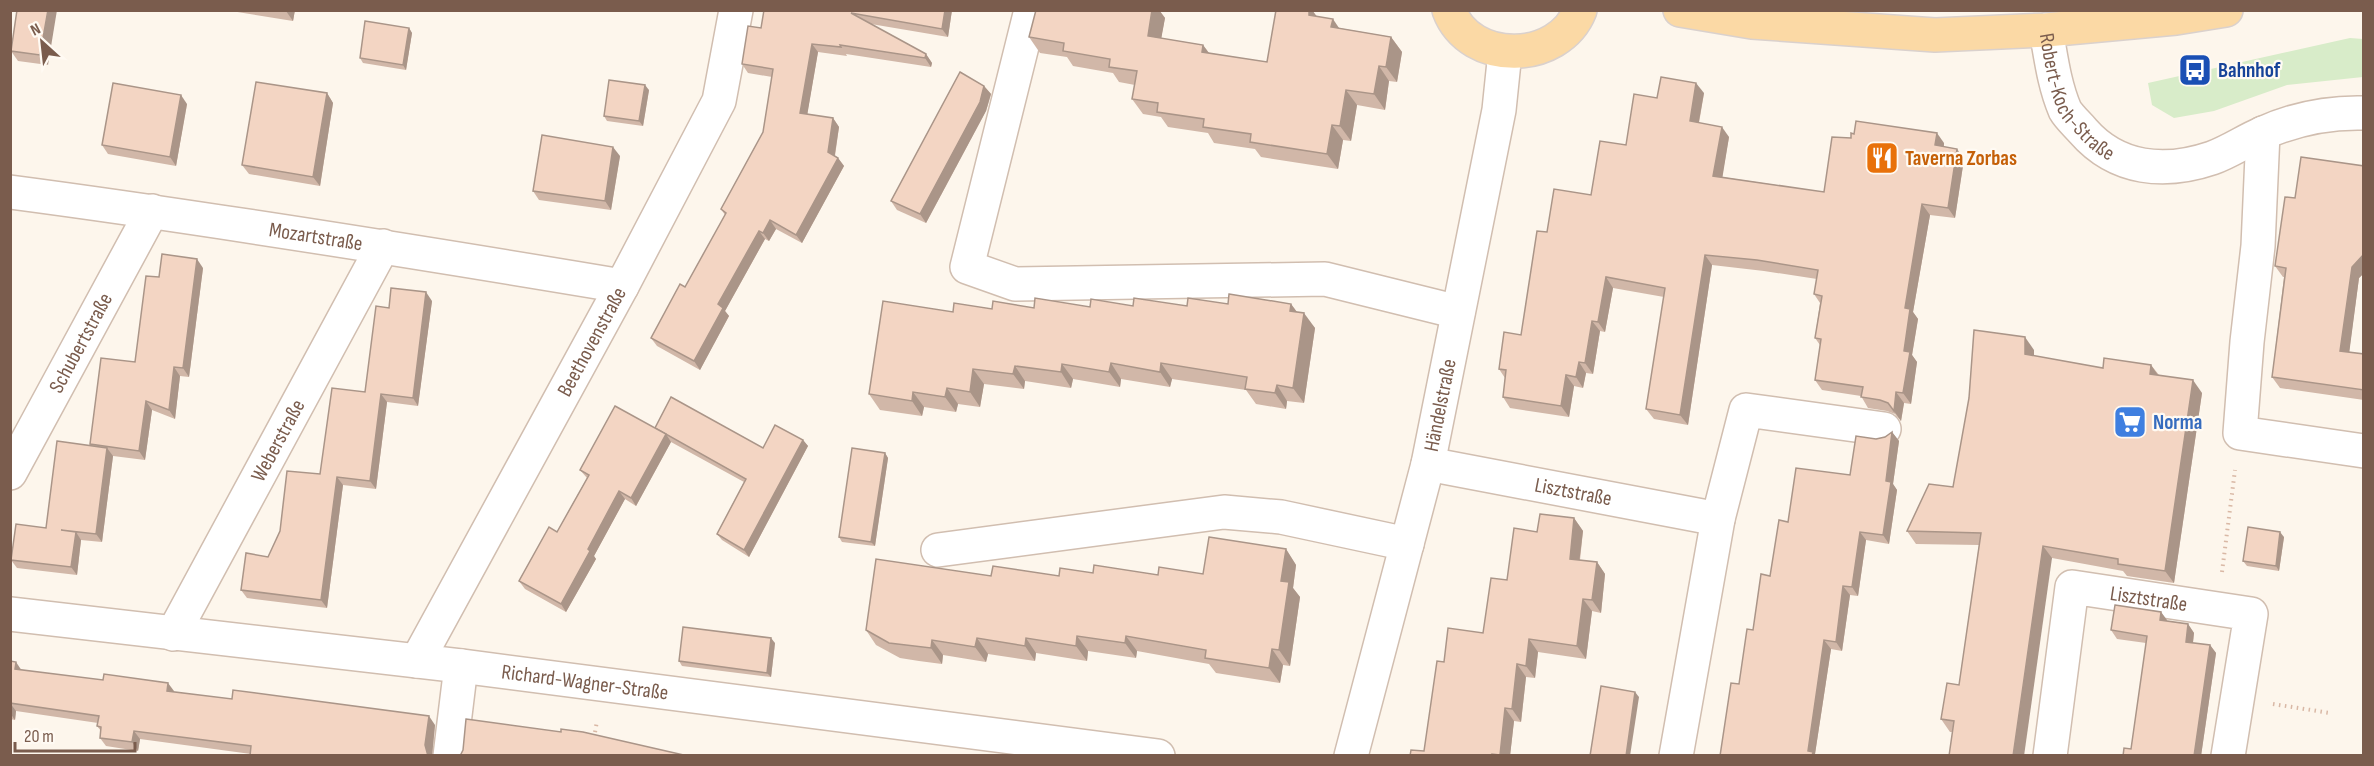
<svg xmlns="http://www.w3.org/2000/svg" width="2374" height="766" font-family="'Sofia Sans Condensed',sans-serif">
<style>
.green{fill:#d8ecc9}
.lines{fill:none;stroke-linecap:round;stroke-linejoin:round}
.minor-casing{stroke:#d1beb0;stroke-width:36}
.major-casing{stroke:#dad1cd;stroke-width:36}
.path{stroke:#d9b8a5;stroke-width:4;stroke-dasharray:1.5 4.5;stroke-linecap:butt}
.minor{stroke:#fff;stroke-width:33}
.major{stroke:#fbd9a5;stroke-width:33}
.wall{fill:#d1b7a8}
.shaded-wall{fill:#aa9588}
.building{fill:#f3d5c3;stroke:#aa9588;stroke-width:1.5}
.labels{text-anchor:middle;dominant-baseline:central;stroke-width:4.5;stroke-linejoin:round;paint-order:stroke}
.transit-label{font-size:21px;font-weight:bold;fill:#164399;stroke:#fffaf3;text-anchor:start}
.street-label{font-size:21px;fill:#7a5c4d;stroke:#fffaf3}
.food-label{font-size:21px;font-weight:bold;fill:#c56008;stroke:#fffaf3;text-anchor:start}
.shop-label{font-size:21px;font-weight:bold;fill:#366cbe;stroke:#fffaf3;text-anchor:start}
</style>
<rect width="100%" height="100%" fill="#fdf6ec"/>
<path class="green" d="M2350,38l13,1v38l-76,8 -73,26 -40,7 -22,-13 -4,-22z"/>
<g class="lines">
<g class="minor-casing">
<g id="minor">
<path d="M1031,10l-64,257 48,17 310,-5 133,33"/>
<path id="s1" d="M2046,30c5,27 8,54 19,80 4,7 12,14 18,21 34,39 82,43 129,27 17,-6 33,-17 49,-24 33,-15 67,-22 103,-21"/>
<path d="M2263,133l-5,113 -11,96 -7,91 124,18"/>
<path id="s2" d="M10,192c205,27 408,60 612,94"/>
<path id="s3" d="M1428,464l290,55 -42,237"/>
<path id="s4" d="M10,473l142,-262"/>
<path d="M1718,519l28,-109 138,19"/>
<path d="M938,550l286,-38 57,5 126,27"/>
<path id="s5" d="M10,614l451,52 697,90"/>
<path id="s6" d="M173,634l210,-388"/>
<path id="s7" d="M417,661l205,-375 97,-185 17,-91"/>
<path d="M450,756l11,-90"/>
<path id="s8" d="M1351,756l77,-292 71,-354 6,-58"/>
<path id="s9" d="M2050,756l22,-169 179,27 -23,142"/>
</g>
</g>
<g class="major-casing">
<g id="major">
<path d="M1449,10c21,56 110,54 131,0"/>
<path d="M1680,10l72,12 183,13 111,-5 130,-12 50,-8"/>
</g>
</g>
<g class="path">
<path d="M2222,572l13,-102"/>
<path d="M2273,704l57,9"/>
<path d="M594,738l3,-17"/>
</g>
<use href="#minor" class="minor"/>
<use href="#major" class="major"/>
</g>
<g class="wall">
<path d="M17,10l31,55 -30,-4 -7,-10z"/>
<path d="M225,10h70l-2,11z"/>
<path d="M764,10h188l-4,27 -77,-13 55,30 6,9 -1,4 -85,-13 1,2 -29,-4 -11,63 26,3 6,9 -4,29 3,2 6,8 -42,77 -26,-14 -7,12 -4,-2 -40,72 4,5 -29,54 -43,-24 -6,-8 34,-51 40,-72 -4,-6 42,-77 9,-55 -24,-4 -6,-9 19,-36z"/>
<path d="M1036,10h123l6,8 -4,20 42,7 6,8 58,9 45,-52 4,6 23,12 52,9 11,15 -5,30 -8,-1 -4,29 -28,-5 -6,36 -8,-1 -5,29 -77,-12 -6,-8 -41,-6 -6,-10 -40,-6 -7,-10 -18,-3 -11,-15 3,-14 -16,-3 -6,-9 -40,-7 -6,-9 -27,-4 -11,-16z"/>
<path d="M409,28l3,5 -6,37 -43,-7 -3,-5z"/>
<path d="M984,86l7,8 -5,17 -60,112 -29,-13 -6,-9z"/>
<path d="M649,90l-6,36 -36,-5 -3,-5z"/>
<path d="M327,93l6,10 -13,83 -71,-12 -7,-9z"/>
<path d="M1704,93l-5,30 30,14 -7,40 102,15 120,-49v4l13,2 7,10 -9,59 -25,-3 -17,97 5,7 -6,36 5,7 -6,42 -7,-1 -3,18 -6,-7 -8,-3 -19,-3 -7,-12 -39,-6 -7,-10 5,-35 -5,-7 5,-35 -6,-9 3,-15 -53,-8 -52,-6 -24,160 -34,-6 -8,-10 18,-112 -51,-9 -8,44 -5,-1 -7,43 -7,-1 -3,15 -9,-2 -5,31 -59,-9 -7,-11 2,-19 -6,-9 22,-34 26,-103 44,-37 66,-97z"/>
<path d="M187,104l-11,62 -68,-12 -6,-9z"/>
<path d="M620,156l-9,54 -72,-10 -6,-9z"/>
<path d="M2364,166v107l-5,5 -10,74 15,2v46l-84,-12 -8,-11 12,-100h-1l-8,-11 20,-68z"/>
<path d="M203,268l-14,109 -9,-1 -5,43 -23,-9 -7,50 -32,-4 -11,86 -21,-2 -4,35 -60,-7 -6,-8 35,-32 89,-166 24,-85z"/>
<path d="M432,301l-14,105 -31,-4 -11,87 -33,-4 -16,123 -80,-10 -6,-8 27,-33 52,-83 45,-82 24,-84z"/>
<path d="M1228,304h63l6,8 18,16 -11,75 -17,-2 -1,8 -30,-5 -10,-14 -74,-11 -2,8 -49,-8 -1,8 -47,-8 -2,9 -46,-7 -1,8 -40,-5 -4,23 -22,-3 -2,8 -32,-5 -2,9 -42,-6 -11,-16 84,-82 81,-4 153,-2z"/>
<path d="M2034,350v6l69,12 48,-3 8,10 43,18 -28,190 -47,-7 -4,-5 -71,-13 -100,174h-2l-9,-13 18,-34 20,-140 -63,-1 -9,-13 46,-44z"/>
<path d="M655,428l108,20 40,-8 5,6 -59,111 -27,-17 -5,-6 27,-52 -73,-40 -35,64 -11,-7 -31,57 2,3 -30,53 -41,-23 -6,-8 38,-49 30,-54 -7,-8z"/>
<path d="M1892,432l7,9 -6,43 4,6 -8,54 -23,-4 -8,56 -8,-1 -8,56 -11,-2 -16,105v2h-95l33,-126 35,-108 62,-47 26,-36 9,-2z"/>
<path d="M885,453l3,5 -13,88 -33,-4 -3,-5z"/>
<path d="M1574,518l9,13 -3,29 17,2 8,12 -4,39 -9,-2 -6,48 -48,-7 -3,26 -9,-1 -5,45 -7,-1 -4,35h-100l14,-5 20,-89 39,-29 24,-53 30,-48z"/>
<path d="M2284,537l-5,34 -32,-5 -4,-5z"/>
<path d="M1286,549l10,16 -3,23 7,9 -10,69 -7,-1 -3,18 -64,-10 -7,-9 -72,-13 -1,7 -48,-7 -1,10 -51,-8 -1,8 -47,-7 -2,8 -43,-7 -1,9 -23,-3 -19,-3 -24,-13 -10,-15 125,-54h68l34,-3 65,2 45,-1z"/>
<path d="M2161,612l6,9 21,3 6,9 -1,10 17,2 6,8 -15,103h-78l8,-7 15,-106 -29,-4 -6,-9z"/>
<path d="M775,643l-4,34 -89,-11 -3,-5z"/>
<path d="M10,661l11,9 153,22 261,33 -3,31h-182l1,-2 -111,-15 -2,12 -32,-5 -6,-8 1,-7 -4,-5 1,-3 -82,-12 -1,9 -5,-1z"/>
</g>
<g class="shaded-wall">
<path d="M48,10h9l-9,55 -8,-10z"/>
<path d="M286,10h9l-2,11 -7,-10z"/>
<path d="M945,10h7l-4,27 -6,-8z"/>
<path d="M1152,10h7l6,8 -6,33 -11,-15z"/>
<path d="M1309,10h3l9,12 -12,-7z"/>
<path d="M1333,19l10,15 -12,-7z"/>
<path d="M409,28l3,5 -6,37 -3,-5z"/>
<path d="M1391,37l11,15 -5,30 -11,-15z"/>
<path d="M812,44l6,8 -12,70 -6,-9z"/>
<path d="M1203,45l11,15 -12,-8z"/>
<path d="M926,54l6,9 -1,4 -6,-9z"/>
<path d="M1379,66l10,15 -4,29 -11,-16z"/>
<path d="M10,74l2,2 -2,16z"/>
<path d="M1696,83l8,10 -7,39 -7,-11z"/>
<path d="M645,85l4,5 -6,36 -4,-5z"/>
<path d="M984,86l7,8 -5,17 -60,112 -6,-9z"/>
<path d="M1346,90l11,15 -6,36 -11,-15z"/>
<path d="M327,93l6,10 -13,83 -7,-9z"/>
<path d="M181,95l6,9 -11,62 -6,-9z"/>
<path d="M833,118l6,9 -5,33 -6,-8z"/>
<path d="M1332,125l11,15 -5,29 -11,-15z"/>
<path d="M1722,127l7,10 -8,49 -8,-10z"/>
<path d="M1937,133l7,10 -1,13 -8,-11z"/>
<path d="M613,147l7,9 -9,54 -6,-9z"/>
<path d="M1957,149l7,10 -9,59 -7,-10z"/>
<path d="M838,158l6,8 -42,77 -6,-8z"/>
<path d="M1922,204l8,11 -17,97 5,7 -6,36 5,7 -6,42 -8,-11 2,-85z"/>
<path d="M770,220l6,9 -7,12 -6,-8z"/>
<path d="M759,231l6,8 -40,72 4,5 -29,54 -6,-9 24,-57z"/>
<path d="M2363,254l1,19 -5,5 -11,84 -8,-11 12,-84z"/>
<path d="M1705,255l7,10 -24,160 -8,-10z"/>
<path d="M197,259l6,9 -14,109 -6,-9z"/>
<path d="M1606,277l7,11 -8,44 -7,-10z"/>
<path d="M426,292l6,9 -14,105 -5,-8z"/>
<path d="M1291,304l11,15 -12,-8z"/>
<path d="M1304,313l11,15 -11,75 -11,-15z"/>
<path d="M1592,321l8,10 -7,43 -8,-11z"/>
<path d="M2025,337l9,13v17l-9,-13z"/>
<path d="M1579,362l7,11 -3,15 -7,-11z"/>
<path d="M1111,363l10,16 -1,8 -11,-15z"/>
<path d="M1161,363l11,16 -2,8 -10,-15z"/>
<path d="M1062,364l11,15 -2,9 -10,-16z"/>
<path d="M2151,365l9,13 -10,-4z"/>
<path d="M1015,366l10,15 -1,8 -11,-15z"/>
<path d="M174,367l6,9 -5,43 -6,-9z"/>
<path d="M973,369l11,15 -4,23 -10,-15z"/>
<path d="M1566,375l8,11 -5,31 -8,-11z"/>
<path d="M2193,380l9,13 -28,190 -9,-12z"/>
<path d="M1277,385l10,16 -1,8 -11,-16z"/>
<path d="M947,388l11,16 -2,8 -11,-15z"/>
<path d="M913,392l11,15 -2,9 -10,-15z"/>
<path d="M1896,392l8,11 -3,18 -7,-10z"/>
<path d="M381,394l6,8 -11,87 -6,-8z"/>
<path d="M146,401l6,9 -7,50 -6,-9z"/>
<path d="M1892,432l7,9 -6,43 4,6 -8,54 -6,-9 3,-54z"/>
<path d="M666,434l5,8 -35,64 -5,-8z"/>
<path d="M803,440l5,6 -59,111 -5,-7z"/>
<path d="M107,448l6,8 -11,86 -6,-8z"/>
<path d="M885,453l3,5 -13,88 -4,-4z"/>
<path d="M337,477l6,8 -16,123 -6,-8z"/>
<path d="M619,491l6,8 -31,57 2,3 -30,53 -5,-8 27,-55z"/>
<path d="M1574,518l9,13 -5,41 -8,-13z"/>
<path d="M76,532l5,8 -4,35 -6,-8z"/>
<path d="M1860,532l6,8 -8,56 -6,-9z"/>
<path d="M2280,532l4,5 -5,34 -3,-5z"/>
<path d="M2043,546l9,12 -28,198h-11z"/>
<path d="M1286,549l10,16 -3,23 7,9 -10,69 -11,-16 2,-69z"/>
<path d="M1597,562l8,12 -4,39 -9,-13z"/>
<path d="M1843,586l7,9 -8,56 -6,-9z"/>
<path d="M1583,599l9,12 -6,48 -9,-13z"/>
<path d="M2161,612l6,8 -1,8 -6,-8z"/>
<path d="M2188,624l6,9 -2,17 -6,-8z"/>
<path d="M1077,636l11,15 -1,10 -11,-15z"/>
<path d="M1126,636l11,15 -1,7 -11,-15z"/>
<path d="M771,638l4,5 -4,34 -4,-4z"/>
<path d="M977,638l11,16 -2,8 -11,-15z"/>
<path d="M1026,638l10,15 -1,8 -10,-15z"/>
<path d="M1529,639l9,13 -3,26 -9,-12z"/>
<path d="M932,640l11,15 -1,9 -11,-16z"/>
<path d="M1824,640l7,9 -16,105v2h-4l-3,-5z"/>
<path d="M2210,645l6,8 -15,103h-7z"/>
<path d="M1272,649l11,16 -3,18 -11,-15z"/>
<path d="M16,662l6,9 -7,-2z"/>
<path d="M1517,664l9,13 -5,45 -9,-13z"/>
<path d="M168,683l6,8 -1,8 -6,-8z"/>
<path d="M1635,692l4,5 -9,59h-4z"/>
<path d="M10,703l6,8 -1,9 -5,-7z"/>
<path d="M1505,708l9,13 -4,35h-9l-1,-1z"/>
<path d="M429,716l6,9 -3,31h-4l-1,-2 -2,-9z"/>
<path d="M134,731l6,8 -2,12 -6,-9z"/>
</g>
<g class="building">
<path d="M17,10h31l-8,45 -29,-4z"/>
<path d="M764,10h181l-3,19 -91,-16 75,41 -1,4 -85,-13 1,2 -29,-3 -12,69 33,5 -5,34 10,6 -42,77 -26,-15 -7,13 -4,-2 -41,73 5,4 -29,53 -43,-23 29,-54 5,3 41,-74 -5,-4 42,-77 10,-63 -31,-5 6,-38 13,2z"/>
<path d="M1036,10h116l-4,26 55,9 -1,7 65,10 9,-52h33v5l24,4 -2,8 60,10 -5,30 -7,-1 -5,28 -28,-4 -6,36 -8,-1 -5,29 -77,-12 1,-8 -48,-7 1,-8 -47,-7 1,-9 -26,-4 5,-28 -28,-4 1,-8 -47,-8 1,-8 -35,-6z"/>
<path d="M365,21l44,7 -6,37 -43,-7z"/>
<path d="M960,72l24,14 -4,16 -60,112 -29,-13z"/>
<path d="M1661,77l35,6 -6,38 32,6 -9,49 111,16 8,-55 19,1v-5l3,1 2,-13 81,12 -2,12 22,4 -9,59 -26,-4 -17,104 5,1 -6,42 6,1 -7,41 -7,-1 -2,19 -6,-8 -8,-3 -19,-3 2,-10 -48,-7 6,-41 -6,-1 7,-42 -8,-2 4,-24 -61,-10 -52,-5 -25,160 -34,-6 19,-121 -59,-11 -8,45 -6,-1 -7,42 -6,-1 -3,15 -10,-2 -5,31 -58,-9 3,-27 -7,-1 5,-37 17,3 16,-104 10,1 7,-43 37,6 9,-54 26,4 8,-51 23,4z"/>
<path d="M609,80l36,5 -6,36 -35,-5z"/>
<path d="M256,82l71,11 -14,84 -71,-12z"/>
<path d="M113,83l68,12 -11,62 -68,-12z"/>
<path d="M542,135l71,12 -8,54 -72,-10z"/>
<path d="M2301,157l63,9v88l-12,13 -12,84 24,3v36l-92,-13 14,-109 -11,-2 10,-69 10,1z"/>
<path d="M162,254l35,5 -14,109 -9,-1 -5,43 -23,-9 -7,50 -49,-7 11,-86 34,4 11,-86 13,1z"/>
<path d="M391,288l35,4 -13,106 -32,-4 -11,87 -33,-4 -16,123 -80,-10 5,-37 22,4 12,-26 7,-60 33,3 12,-86 33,4 11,-86 13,2z"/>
<path d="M1229,294l62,10 -1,7 14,2 -11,75 -16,-3 -2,8 -30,-4 2,-12 -86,-14 -1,9 -49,-9 -2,9 -47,-8 -1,8 -46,-6 -2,8 -40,-5 -3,23 -23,-4 -2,9 -32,-5 -1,9 -43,-7 14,-93 70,11 1,-9 38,6 1,-8 41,7 1,-10 55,9 1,-8 42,7 1,-8 53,8 1,-8 40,6z"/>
<path d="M1974,330l51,7v17l78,14 1,-10 47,7 -1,9 43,6 -28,191 -47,-7v-5l-75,-13 -30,210h-64l5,-35 -13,-2 6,-36 12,2 22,-152 -74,-2 22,-47 24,3 16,-89z"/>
<path d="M671,397l92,51 12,-23 28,15 -59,110 -27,-16 29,-55 -91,-51z"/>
<path d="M615,406l51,28 -35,64 -12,-7 -31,58 2,2 -29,53 -42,-23 30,-54 8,5 32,-57 -9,-5z"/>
<path d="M1892,432l-6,49 5,1 -8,53 -23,-3 -8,55 -9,-1 -7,56 -12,-2 -16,111 5,1 -1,4h-92l11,-73 8,1 8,-55 6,1 8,-56 9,2 9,-56 9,2 8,-54 54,7 6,-39 20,3 9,-2z"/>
<path d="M57,441l50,7 -11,86 -35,-4 15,2 -5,35 -60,-7 5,-36 30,4z"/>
<path d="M852,448l33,5 -14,89 -32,-5z"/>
<path d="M1540,514l34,4 -4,41 27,3 -5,38 -9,-1 -6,47 -48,-7 -3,27 -9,-2 -5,45 -7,-1 -5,47 -8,-1v2h-82l1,-6 13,1 13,-90 7,1 4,-34 35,5 8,-55 16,2 7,-52 23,4z"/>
<path d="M2248,527l32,5 -4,34 -33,-5z"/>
<path d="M1209,537l77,12 -5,32 8,1 -10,68 -7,-1 -3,19 -64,-10 1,-8 -80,-14 -1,7 -48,-7 -1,10 -50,-8 -1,8 -48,-8 -2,9 -43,-7 -1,8 -42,-5 -23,-13 10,-71 115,17 2,-10 66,10 1,-8 33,5 1,-8 64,10 1,-8 44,7z"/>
<path d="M2115,605l46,7 -1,8 28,4 -2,18 24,3 -16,111h-71l1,-8 7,1 16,-113 -36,-6z"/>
<path d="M683,627l88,11 -4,35 -88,-12z"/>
<path d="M10,661l6,1 -1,7 88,11 1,-6 64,9 -1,8 65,8 1,-9 196,26 -4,29 3,11h-178l1,-10 -117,-15 -2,11 -32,-4 1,-11 -4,-1 2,-10 -89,-13z"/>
<path d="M1601,686l34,6 -9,64h-36z"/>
<path d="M466,719l95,13v-3l22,3 105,24h-228l3,-6z"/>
</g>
<defs>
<g id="bus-square" transform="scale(1.725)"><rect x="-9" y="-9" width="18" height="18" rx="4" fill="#1a4fb4" stroke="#fffaf3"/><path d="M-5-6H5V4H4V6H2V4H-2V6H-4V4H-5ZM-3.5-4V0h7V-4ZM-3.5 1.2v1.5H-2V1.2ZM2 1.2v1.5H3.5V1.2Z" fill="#fff"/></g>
<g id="restaurant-square" transform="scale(1.725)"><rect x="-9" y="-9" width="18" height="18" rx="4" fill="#e8710a" stroke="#fffaf3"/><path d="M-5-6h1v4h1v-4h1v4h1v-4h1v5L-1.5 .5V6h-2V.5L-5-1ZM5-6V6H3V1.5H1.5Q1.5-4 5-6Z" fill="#fff"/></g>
<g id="supermarket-square" transform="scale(1.725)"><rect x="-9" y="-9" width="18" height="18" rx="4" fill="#3f7fe0" stroke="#fffaf3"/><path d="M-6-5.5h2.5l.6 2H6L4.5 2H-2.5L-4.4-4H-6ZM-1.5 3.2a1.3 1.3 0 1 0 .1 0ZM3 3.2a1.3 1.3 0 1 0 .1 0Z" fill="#fff"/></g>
</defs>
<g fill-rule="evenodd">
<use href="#bus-square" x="2195" y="70"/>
<use href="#restaurant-square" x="1882" y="158"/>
<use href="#supermarket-square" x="2130" y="422"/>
</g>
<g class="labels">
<g class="transit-label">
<text x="2218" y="70">Bahnhof</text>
</g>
<g class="street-label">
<text stroke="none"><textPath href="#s1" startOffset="76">Robert-Koch-Straße</textPath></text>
<text stroke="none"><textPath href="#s2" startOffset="309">Mozartstraße</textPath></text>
<text stroke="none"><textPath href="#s4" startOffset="148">Schubertstraße</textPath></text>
<text stroke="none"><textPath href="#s7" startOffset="364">Beethovenstraße</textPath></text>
<text stroke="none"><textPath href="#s8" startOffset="362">Händelstraße</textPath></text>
<text stroke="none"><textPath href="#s6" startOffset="220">Weberstraße</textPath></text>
<text stroke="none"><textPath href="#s3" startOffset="148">Lisztstraße</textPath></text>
<text stroke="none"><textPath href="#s9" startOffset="248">Lisztstraße</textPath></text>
<text stroke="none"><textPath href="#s5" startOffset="579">Richard-Wagner-Straße</textPath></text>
</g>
<g class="food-label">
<text x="1905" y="158">Taverna Zorbas</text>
</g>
<g class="shop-label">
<text x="2153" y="422">Norma</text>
</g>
</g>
<rect width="2374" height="766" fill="none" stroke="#7a5c4d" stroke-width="24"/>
<g transform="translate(42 42) rotate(333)" stroke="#fffaf3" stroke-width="4.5" paint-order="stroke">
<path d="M0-4.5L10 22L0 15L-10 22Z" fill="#7a5c4d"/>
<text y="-9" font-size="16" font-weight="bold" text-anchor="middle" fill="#7a5c4d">N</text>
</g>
<path d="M15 742v9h120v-9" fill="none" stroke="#7a5c4d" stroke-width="3"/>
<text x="24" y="742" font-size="18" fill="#7a5c4d" stroke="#fffaf3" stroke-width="4.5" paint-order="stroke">20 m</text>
</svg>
